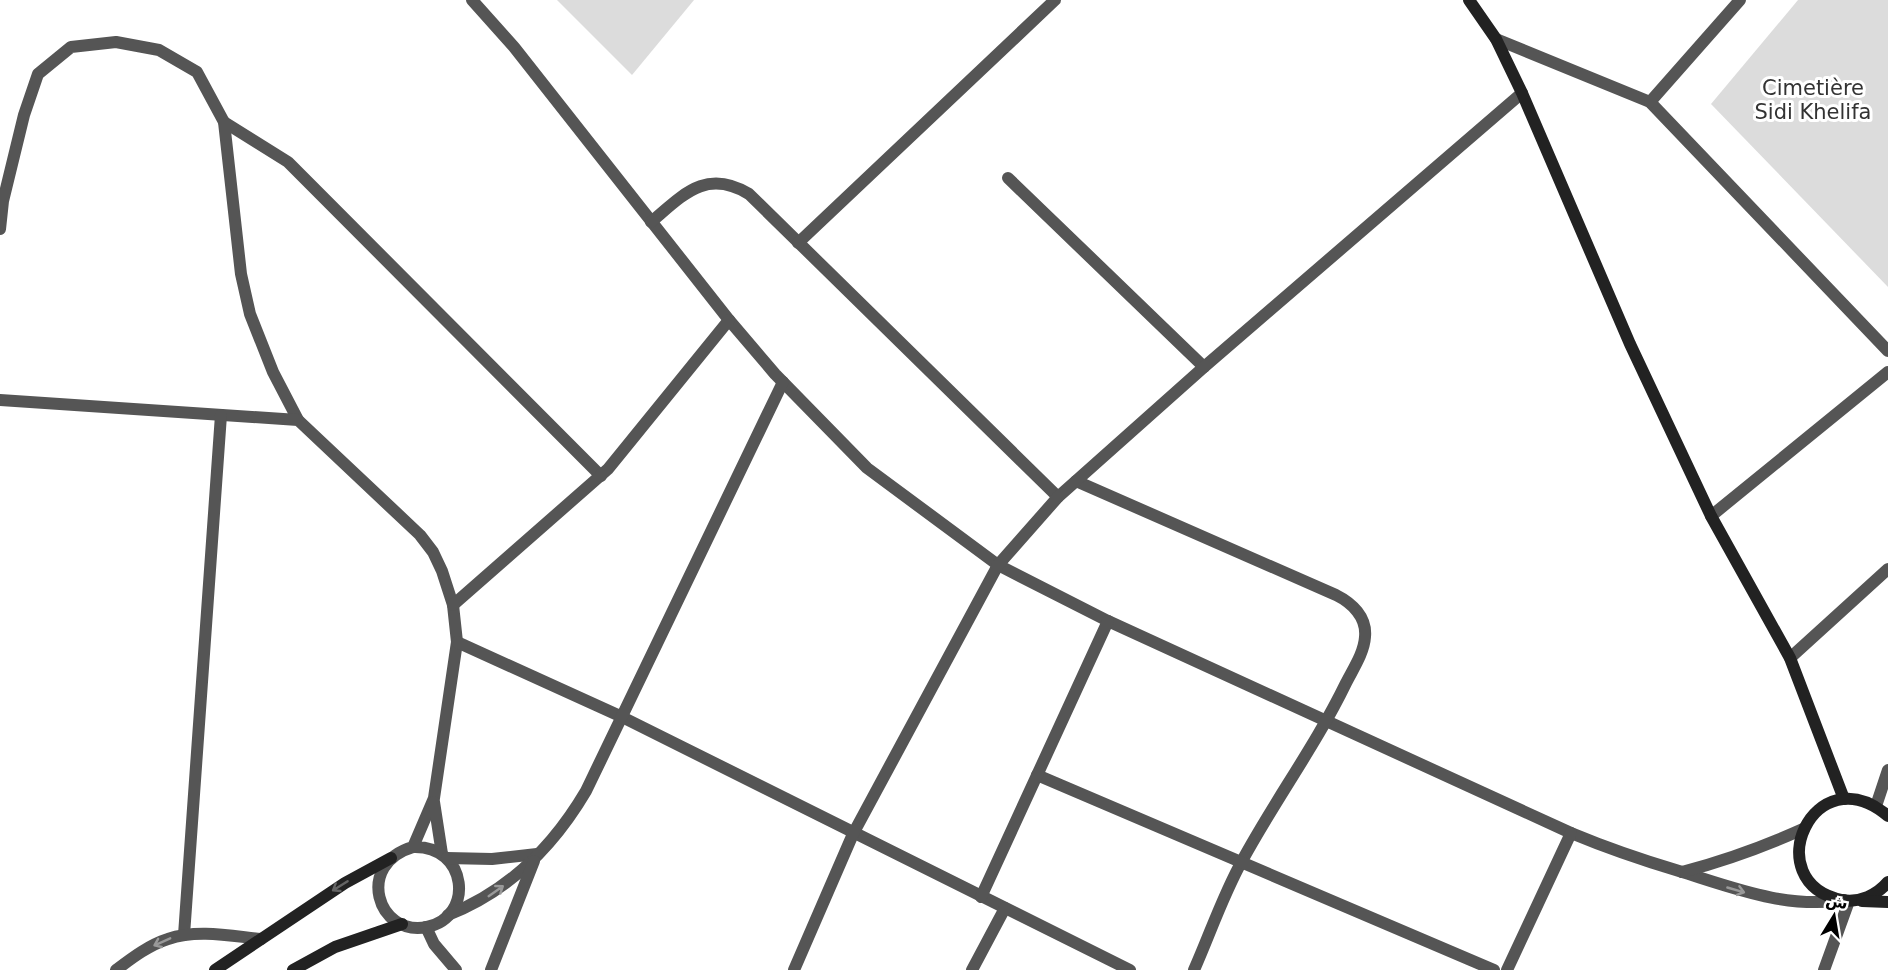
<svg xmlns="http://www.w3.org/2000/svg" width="1888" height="970" font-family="'DejaVu Sans','Noto Sans Arabic',sans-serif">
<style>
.green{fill:#dcdcdc}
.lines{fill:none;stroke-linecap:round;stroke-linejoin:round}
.street{stroke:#555;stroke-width:12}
.secondary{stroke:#222;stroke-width:12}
.oneway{stroke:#646464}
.oneway2{stroke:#999}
.labels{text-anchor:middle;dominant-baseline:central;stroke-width:6;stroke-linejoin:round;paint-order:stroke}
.park-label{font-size:21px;fill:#333;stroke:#fff}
</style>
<rect width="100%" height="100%" fill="#fff"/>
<g class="green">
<path d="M557,0h137l-62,75z"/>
<path d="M1798,0h90v287l-177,-183z"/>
</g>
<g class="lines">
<g class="street">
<path d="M472,0l42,47 215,273 46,54 92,94 131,97 110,56 463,212c36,15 71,27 108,38 55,17 107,38 165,29"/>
<path d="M1496,39l154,63 238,249"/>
<path d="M1650,102l90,-102"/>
<path d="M224,122l64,40 313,314"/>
<path d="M1008,178l196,189"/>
<path d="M651,222c32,-27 55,-54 98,-28l309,303"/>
<path d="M0,229l3,-28 21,-86 14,-41 33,-27 45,-5 43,8 38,22 27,50 17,152 9,40 23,58 25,48"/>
<path d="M798,243l257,-243"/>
<path d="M0,400l298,20 122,115 13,17 9,19 11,34 4,37 -23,156 -21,49c-58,17 -36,90 14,80 48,-10 41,-82 -14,-80"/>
<path d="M1076,481l260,114c16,8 31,22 29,42 -1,16 -12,32 -19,46 -30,62 -71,117 -104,178 -19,34 -32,73 -48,109"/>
<path d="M1711,516l177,-144"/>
<path d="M453,605l155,-136 121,-149"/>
<path d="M457,642l163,74 510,254"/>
<path d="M1790,658l98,-89"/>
<path d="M1037,775l457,195"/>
<path d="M434,802l8,52"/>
<path d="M1876,806l12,-36"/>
<path d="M447,858l45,1 45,-5"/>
<path d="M1682,872c42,-11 81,-25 121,-43"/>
<path d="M981,897l127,-276"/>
<path d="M448,915c61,-24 105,-68 138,-124l197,-409"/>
<path d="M426,927l8,17 22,26"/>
<path d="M184,935l37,-520"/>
<path d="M116,970c16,-12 33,-25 52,-31 29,-10 63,-3 93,0"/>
<path d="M491,970l43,-109"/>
<path d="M794,970l59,-136 145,-269 60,-68 18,-16 128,-114 318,-274"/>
<path d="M972,970l33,-62"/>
<path d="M1507,970l64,-137"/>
<path d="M1824,970l25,-69"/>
</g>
<g class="secondary">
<path d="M1469,0l27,39 26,54 108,251 81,172 79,142 54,141"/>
<path d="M1888,816c-74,-63 -132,66 -46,84 18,3 35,-5 46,-18"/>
<path d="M1862,901l26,1"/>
<path d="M215,970l130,-87 46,-25"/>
<path d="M293,970l42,-23 67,-23"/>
</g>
</g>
<defs><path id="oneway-shaft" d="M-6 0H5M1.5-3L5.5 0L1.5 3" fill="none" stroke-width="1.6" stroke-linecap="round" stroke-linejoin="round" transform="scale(1.5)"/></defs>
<use class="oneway" href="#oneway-shaft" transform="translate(340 886) rotate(148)"/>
<g class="oneway2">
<use href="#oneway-shaft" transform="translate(1736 890) rotate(16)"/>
<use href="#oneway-shaft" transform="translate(496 891) rotate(-35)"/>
<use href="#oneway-shaft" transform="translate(162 942) rotate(156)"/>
</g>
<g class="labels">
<g class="park-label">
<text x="1813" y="88">Cimetière<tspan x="1813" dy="24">Sidi Khelifa</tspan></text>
</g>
</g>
<g transform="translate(1834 916) rotate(11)" stroke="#ffffff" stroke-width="4.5" paint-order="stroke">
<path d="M0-4.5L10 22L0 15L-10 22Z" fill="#000000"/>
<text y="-9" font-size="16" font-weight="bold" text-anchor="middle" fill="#000000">ش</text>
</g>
</svg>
